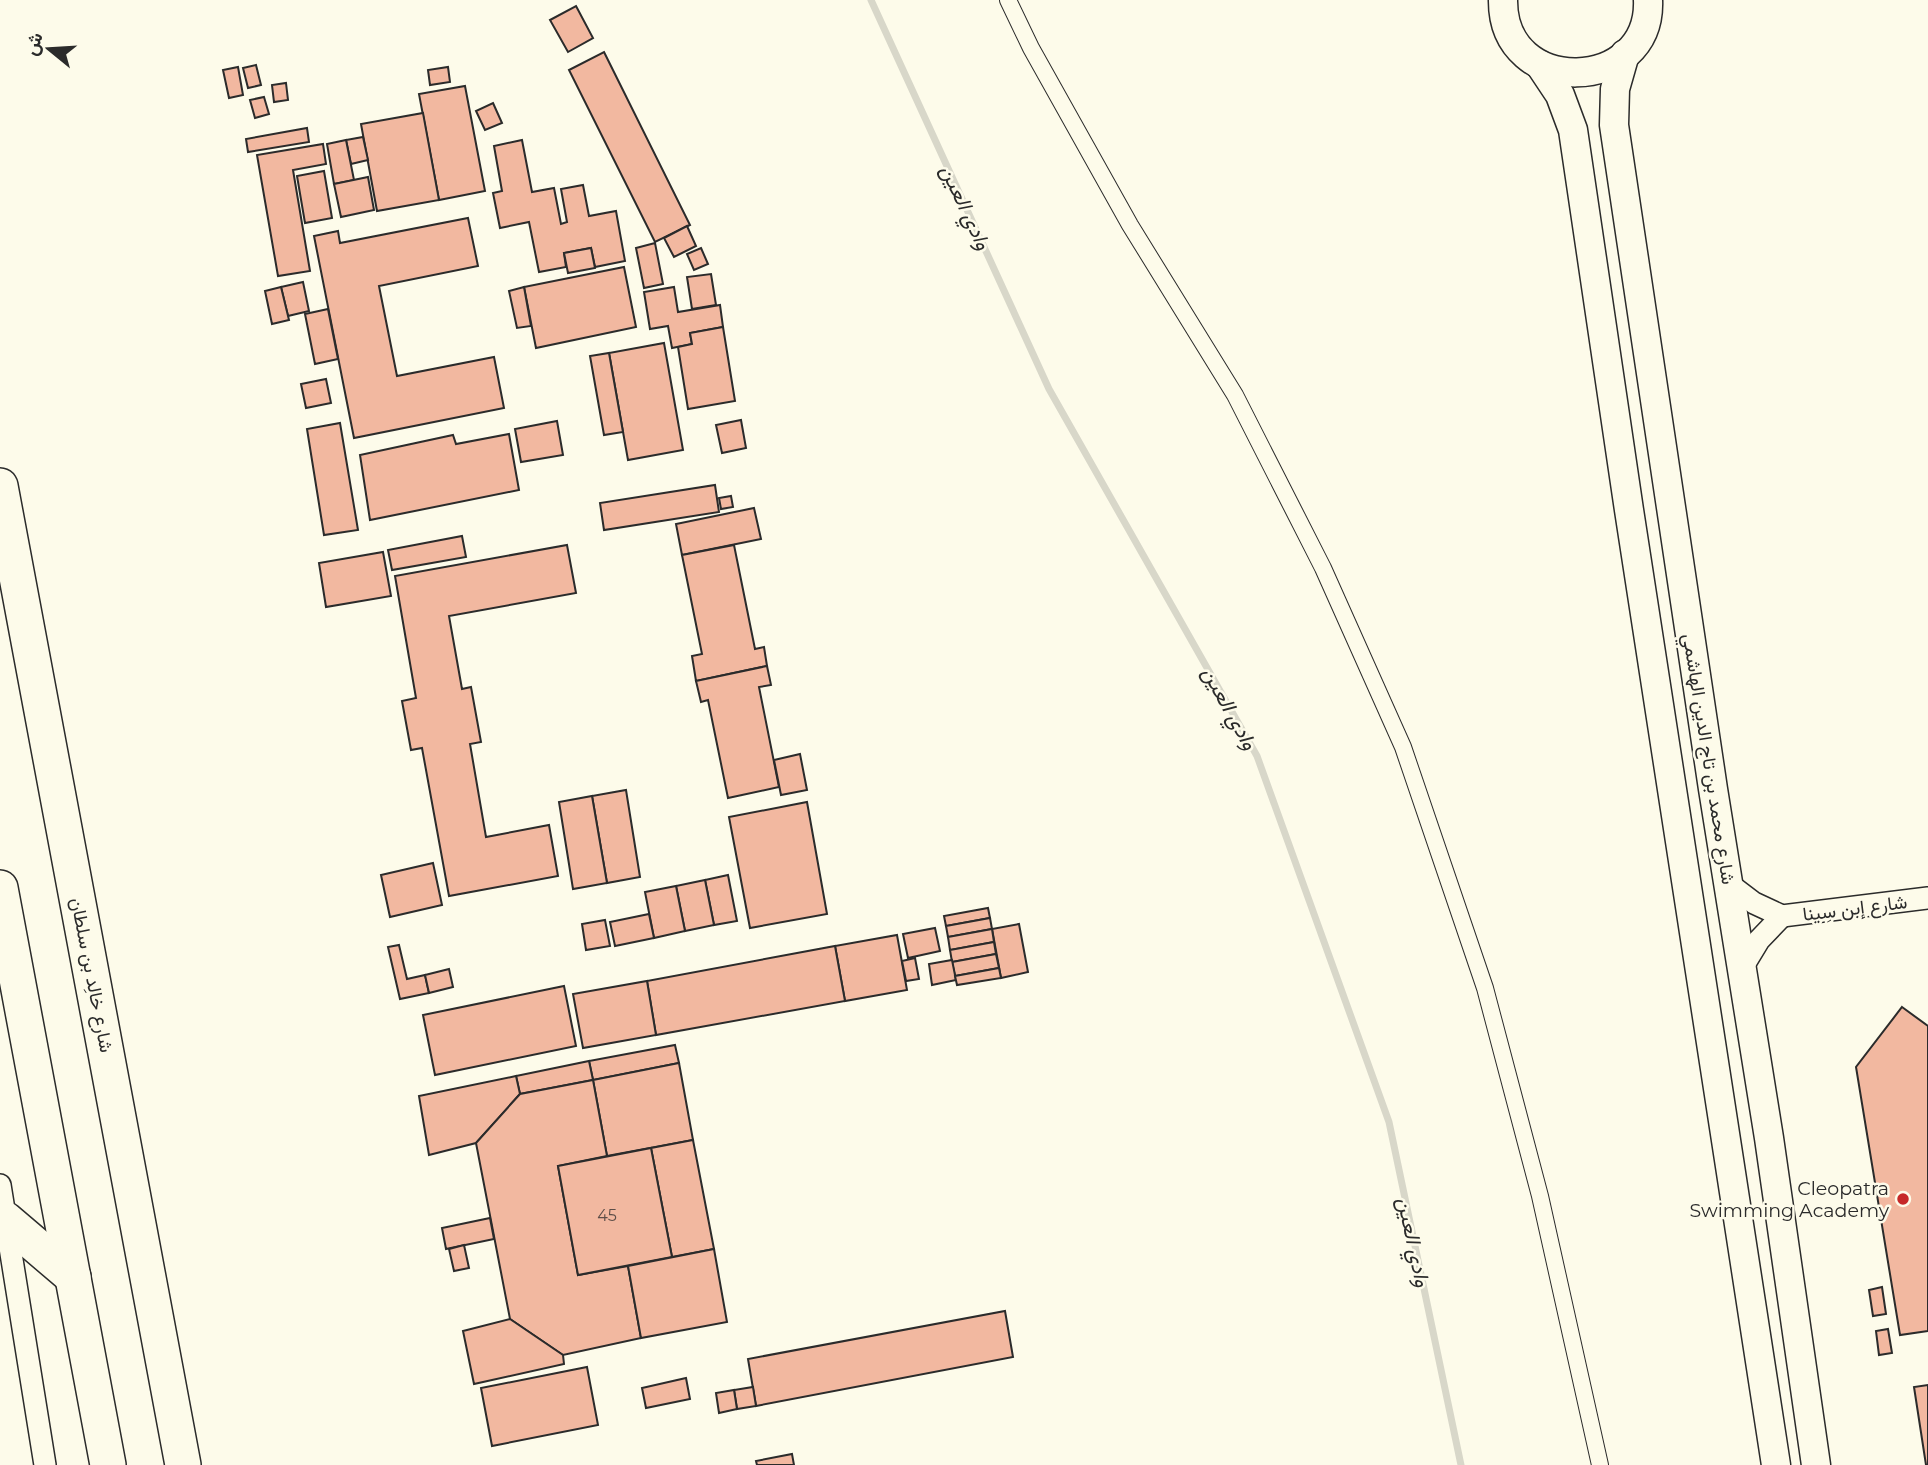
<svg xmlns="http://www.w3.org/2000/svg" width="1928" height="1465" font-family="Montserrat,Vazirmatn,sans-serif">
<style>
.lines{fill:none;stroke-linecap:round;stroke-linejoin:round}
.stream{stroke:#d8d7c9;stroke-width:7}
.building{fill:#f2b8a0;stroke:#2b2b2b;stroke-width:2}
.pedestrian-casing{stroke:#2b2b2b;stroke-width:18}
.minor-casing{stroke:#2b2b2b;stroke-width:24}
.tertiary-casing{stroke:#2b2b2b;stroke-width:31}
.primary-casing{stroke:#2b2b2b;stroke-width:38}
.pedestrian{stroke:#fdfbea;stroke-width:16}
.minor{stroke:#fdfbea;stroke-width:21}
.tertiary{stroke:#fdfbea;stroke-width:28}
.primary{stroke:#fdfbea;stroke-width:35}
.poi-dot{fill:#c62828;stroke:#fdfbea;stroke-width:2.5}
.labels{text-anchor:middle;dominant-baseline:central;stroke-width:5;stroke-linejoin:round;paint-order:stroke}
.number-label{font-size:16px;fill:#5d4e48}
.street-label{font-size:19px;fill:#2b2b2b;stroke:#fdfbea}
.poi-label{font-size:19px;fill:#2b2b2b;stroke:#fdfbea;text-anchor:end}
.water-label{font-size:21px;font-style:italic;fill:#2b2b2b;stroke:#fdfbea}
</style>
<rect width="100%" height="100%" fill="#fdfbea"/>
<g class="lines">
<path class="stream" d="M871,0l178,389 208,367 132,366 72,343"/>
</g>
<g class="building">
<path d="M576,6l17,32 -25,14 -18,-32z"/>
<path d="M604,52l86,173 -35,17 -86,-172z"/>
<path d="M256,65l5,20 -13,3 -5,-20z"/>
<path d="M238,67l5,28 -14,3 -6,-28z"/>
<path d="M448,67l2,15 -20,3 -2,-15z"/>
<path d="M286,83l2,17 -14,2 -2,-17z"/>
<path d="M465,86l20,105 -46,9 -20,-106z"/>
<path d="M264,97l5,17 -14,4 -5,-18z"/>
<path d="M493,103l9,20 -17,7 -9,-19z"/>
<path d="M423,113l16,87 -62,11 -16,-87z"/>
<path d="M307,128l2,14 -61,10 -2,-13z"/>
<path d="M363,137l5,23 -17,4 -5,-24z"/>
<path d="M346,140l8,40 -20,4 -7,-40z"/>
<path d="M522,140l10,52 22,-4 7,36 6,-2 -6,-33 22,-4 6,31 27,-5 9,50 -30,6 -4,-19 -27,5 2,14 -27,5 -10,-50 -29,6 -7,-35 9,-2 -8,-45z"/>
<path d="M323,144l3,20 -33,6 17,101 -32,5 -21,-121z"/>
<path d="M324,171l8,47 -27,5 -8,-47z"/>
<path d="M368,177l6,33 -33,7 -7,-33z"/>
<path d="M468,218l10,48 -99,20 18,90 97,-19 10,51 -150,30 -40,-202 24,-5 2,12z"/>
<path d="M687,226l9,20 -22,11 -10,-19z"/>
<path d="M655,243l8,41 -19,4 -8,-40z"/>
<path d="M591,248l4,20 -27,5 -4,-20z"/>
<path d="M701,248l7,16 -14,6 -7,-16z"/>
<path d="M624,267l12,60 -100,21 -12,-61z"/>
<path d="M711,274l5,31 -24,4 -5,-32z"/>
<path d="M303,282l6,29 -21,5 -7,-29z"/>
<path d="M281,287l8,33 -17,4 -7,-33z"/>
<path d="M524,287l7,39 -14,2 -8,-37z"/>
<path d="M674,287l4,25 42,-7 3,22 -33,6 2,11 -20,4 -4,-22 -18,3 -6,-37z"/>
<path d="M328,309l10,50 -23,5 -10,-50z"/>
<path d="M723,327l12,74 -47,8 -10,-62 14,-3 -2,-11z"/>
<path d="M664,343l19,107 -55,10 -19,-107z"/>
<path d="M609,353l14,79 -19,3 -14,-79z"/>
<path d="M326,379l5,24 -25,5 -5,-24z"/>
<path d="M741,420l5,28 -24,5 -6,-28z"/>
<path d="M557,421l6,34 -42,7 -6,-33z"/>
<path d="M340,423l18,107 -34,5 -17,-106z"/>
<path d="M509,434l10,56 -149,30 -10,-65 93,-20 3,9z"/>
<path d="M715,485l4,27 -115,18 -4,-27z"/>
<path d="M731,496l2,11 -12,2 -2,-11z"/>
<path d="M754,508l7,31 -79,16 -6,-31z"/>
<path d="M462,536l4,21 -74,13 -4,-20z"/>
<path d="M567,545l9,48 -127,23 13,73 9,-2 10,55 -11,2 16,93 63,-12 9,51 -109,20 -27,-148 -11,2 -9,-49 14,-3 -21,-122z"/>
<path d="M734,545l21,104 9,-2 3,19 -71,15 -4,-25 10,-2 -20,-99z"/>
<path d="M383,552l8,44 -65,11 -7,-44z"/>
<path d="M767,666l4,19 -12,2 20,100 -51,11 -20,-98 -7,2 -5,-21z"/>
<path d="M800,754l7,36 -26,5 -7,-35z"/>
<path d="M626,790l14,87 -33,6 -15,-87z"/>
<path d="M592,796l15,87 -34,6 -14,-87z"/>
<path d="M807,802l20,112 -77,14 -21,-111z"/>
<path d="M433,863l9,42 -52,12 -9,-42z"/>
<path d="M728,875l9,46 -23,4 -9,-45z"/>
<path d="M705,880l9,45 -29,6 -9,-45z"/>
<path d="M676,886l9,45 -31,7 -9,-46z"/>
<path d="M988,908l2,10 -44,8 -2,-10z"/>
<path d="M649,914l5,24 -39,8 -5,-24z"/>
<path d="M990,918l2,11 -44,8 -2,-11z"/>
<path d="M605,920l5,26 -24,4 -4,-26z"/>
<path d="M1019,924l9,48 -27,6 -9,-49z"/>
<path d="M935,928l5,23 -32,7 -5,-24z"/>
<path d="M992,929l2,13 -44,8 -2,-13z"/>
<path d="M897,935l10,55 -62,11 -10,-55z"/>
<path d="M994,942l2,12 -44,8 -2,-12z"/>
<path d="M399,945l8,34 18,-4 4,18 -29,6 -12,-52z"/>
<path d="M835,946l10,55 -189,34 -9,-54z"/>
<path d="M996,954l3,14 -44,8 -3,-14z"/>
<path d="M915,958l4,21 -13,2 -4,-20z"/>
<path d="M952,960l4,20 -24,5 -3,-21z"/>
<path d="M999,968l2,10 -44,7 -2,-9z"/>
<path d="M449,969l4,18 -24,6 -4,-18z"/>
<path d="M647,981l9,54 -73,13 -10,-54z"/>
<path d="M564,986l12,60 -141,29 -12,-60z"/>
<path d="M1902,1007l26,19v305l-28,4 -44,-268z"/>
<path d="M675,1045l4,18 -86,17 -4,-19z"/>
<path d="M589,1061l4,19 -73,14 -4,-18z"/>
<path d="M679,1063l14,77 -86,16 -14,-76z"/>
<path d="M516,1076l4,18 -44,49 -47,12 -10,-59z"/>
<path d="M593,1080l14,76 -49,10 20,109 50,-9 13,72 -78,17 -53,-36 -34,-176 44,-49z"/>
<path d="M693,1140l21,109 -42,8 -21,-109z"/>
<path d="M651,1148l21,109 -94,18 -20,-109z"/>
<path d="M490,1218l4,21 -48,10 -4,-21z"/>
<path d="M464,1245l5,23 -15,3 -5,-22z"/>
<path d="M714,1249l13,73 -86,16 -13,-72z"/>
<path d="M1882,1287l4,27 -13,2 -4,-26z"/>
<path d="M1005,1311l8,46 -257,49 -8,-47z"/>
<path d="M510,1319l53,36 1,9 -90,20 -11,-53z"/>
<path d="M1888,1329l4,24 -13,2 -3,-24z"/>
<path d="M587,1367l11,58 -106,21 -11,-58z"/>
<path d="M686,1378l4,21 -44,9 -4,-20z"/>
<path d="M1928,1385v80h-2l-12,-78z"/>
<path d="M753,1387l3,19 -19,3 -3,-19z"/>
<path d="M734,1390l3,19 -18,4 -3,-20z"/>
<path d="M792,1454l2,11h-37l-1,-4z"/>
</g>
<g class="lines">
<g class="pedestrian-casing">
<path id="pedestrian" d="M1008,0l23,48 99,177 105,170 88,173 80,179 82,241 55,208 60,269"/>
</g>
<g class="minor-casing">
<g id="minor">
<path d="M1729,884l25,19 28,13 146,-18"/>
<path d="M1742,968l17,-28 23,-24"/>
<path d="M0,1185l45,280"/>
</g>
</g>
<g class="tertiary-casing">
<g id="tertiary">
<path d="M1503,0c-1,99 149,94 145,0"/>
<path d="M1625,54l-10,35 -1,36 99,664 56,349 47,327"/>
<path d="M1540,65l20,30 13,35 56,380 147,955"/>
</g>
</g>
<g class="primary-casing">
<g id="primary">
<path d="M0,486l183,979"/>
<path d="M0,888l108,577"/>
<path d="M6,1220l67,57"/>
</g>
</g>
<use href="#pedestrian" class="pedestrian"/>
<use href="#minor" class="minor"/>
<use href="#tertiary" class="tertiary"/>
<use href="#primary" class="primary"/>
</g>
<circle class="poi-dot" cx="1903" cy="1199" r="7"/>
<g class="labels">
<g class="number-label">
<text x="607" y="1215">45</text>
</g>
<g class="street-label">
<text transform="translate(1709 759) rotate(81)">شارع محمد بن تاج الدين الهاشمي</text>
<text transform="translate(1855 908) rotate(-7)">شارع إبن سِينا</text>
<text transform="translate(92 975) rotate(79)">شارع خالِد بن سلطان</text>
</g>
<g class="poi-label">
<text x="1889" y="1188">Cleopatra<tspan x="1889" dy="22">Swimming Academy</tspan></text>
</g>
<g class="water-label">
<text transform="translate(966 207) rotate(65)">وادي العين</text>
<text transform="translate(1230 708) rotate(61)">وادي العين</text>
<text transform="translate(1414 1242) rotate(78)">وادي العين</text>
</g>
</g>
<g transform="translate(49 49) rotate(288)" stroke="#fdfbea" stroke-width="5" paint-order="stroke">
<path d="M0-5L12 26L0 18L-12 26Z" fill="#2b2b2b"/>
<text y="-10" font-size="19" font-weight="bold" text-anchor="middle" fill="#2b2b2b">ش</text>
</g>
</svg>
